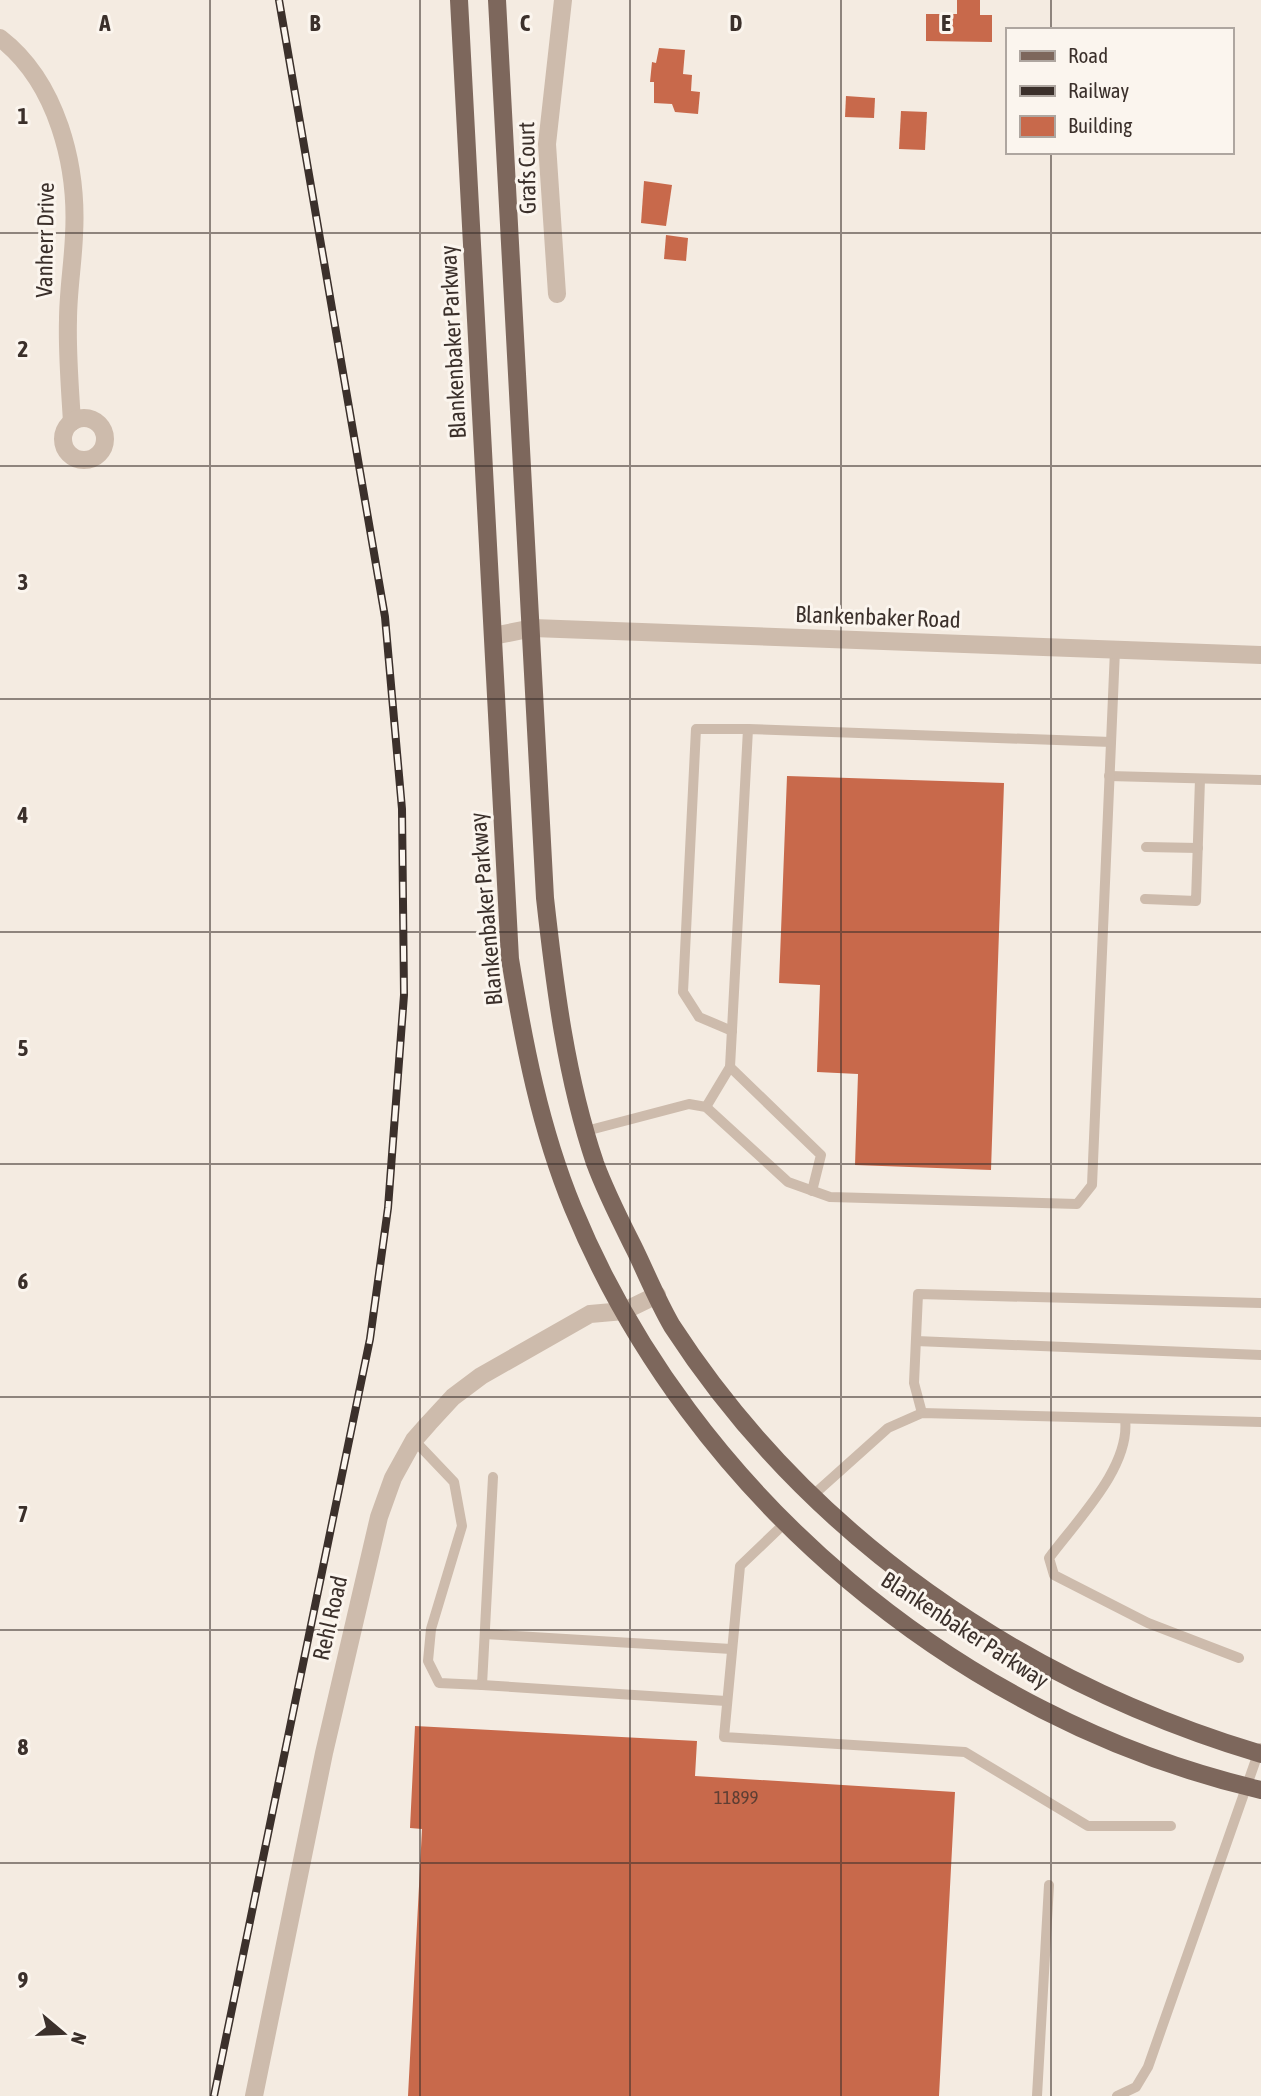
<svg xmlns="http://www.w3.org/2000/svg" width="1261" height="2096" font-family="'Asap Condensed',sans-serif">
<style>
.building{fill:#c8694b}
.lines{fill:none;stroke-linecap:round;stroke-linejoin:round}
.service{stroke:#cdbbac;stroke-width:10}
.minor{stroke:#cdbbac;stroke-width:18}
.tertiary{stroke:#cdbbac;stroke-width:18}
.primary{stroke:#7d675c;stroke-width:18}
.rail-casing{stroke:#3b302b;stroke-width:8}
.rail{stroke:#fbf5ee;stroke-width:5;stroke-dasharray:16;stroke-linecap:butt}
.grid{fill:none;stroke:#3b302b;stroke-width:2;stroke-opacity:0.55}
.labels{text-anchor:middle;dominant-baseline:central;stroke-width:6;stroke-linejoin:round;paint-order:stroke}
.number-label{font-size:19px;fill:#5e3e33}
.street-label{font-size:23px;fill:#3b302b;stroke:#fbf5ee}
.grid-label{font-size:23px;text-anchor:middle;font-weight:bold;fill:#3b302b;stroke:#fbf5ee;stroke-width:6;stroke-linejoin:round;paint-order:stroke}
</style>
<rect width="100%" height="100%" fill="#f4ebe1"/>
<g class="building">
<path d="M957,0h23v15h12v27l-66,-1v-27h31z"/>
<path d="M659,48l26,2 -2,24 9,1 -1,16 9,1 -2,22 -23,-2 -3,-8 -18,-1v-21h-4l2,-20 4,1z"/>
<path d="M846,96l29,2 -1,20 -29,-1z"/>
<path d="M901,111l26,1 -2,38 -26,-1z"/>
<path d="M644,181l28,4 -6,41 -25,-3z"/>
<path d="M666,235l22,3 -2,23 -22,-2z"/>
<path d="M787,776l217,7 -13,387 -136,-5 3,-91 -41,-2 3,-87 -41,-2z"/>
<path d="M415,1726l282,15 -2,35 260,16 -16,304h-531l14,-267 -12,-1z"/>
</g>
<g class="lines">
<g class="service">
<path d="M1109,776l152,4"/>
<path d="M1146,847l52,1"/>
<path d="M1145,899l51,2 4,-122"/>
<path d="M732,1031l-33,-14 -16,-25 13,-263h52"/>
<path d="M706,1107l24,-40"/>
<path d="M586,1131l103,-27 17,3 82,75 42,15 247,7 15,-19 23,-535"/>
<path d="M812,1191l9,-36 -91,-88 18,-338 363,13"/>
<path d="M916,1341l345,14"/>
<path d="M922,1413l-8,-30 4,-89 343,9"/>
<path d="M1125,1419c6,48 -48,101 -76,139l5,17 94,48 91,35"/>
<path d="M414,1440l40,42 8,44 -31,103 -3,32 11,22 43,2 11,-208"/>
<path d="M811,1497l77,-69 34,-15 339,9"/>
<path d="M784,1524l-44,42 -16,171 241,15 123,74h83"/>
<path d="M485,1634l246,15"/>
<path d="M482,1685l244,16"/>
<path d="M1037,2096l12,-211"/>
<path d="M1117,2096l19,-9 12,-20 112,-319"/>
</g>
<g class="minor">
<path d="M0,38c57,44 78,127 74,197 -1,28 -6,57 -6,85 -1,34 2,68 4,102"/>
<path d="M557,294l-10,-150 16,-144"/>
<circle cx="84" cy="439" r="21"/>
<path d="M493,636l40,-8 728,27"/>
</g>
<path class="tertiary" d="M254,2096l70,-343 55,-236 14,-39 21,-38 15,-17 24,-26 28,-21 109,-62 34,-3 33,-16"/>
<g class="primary">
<path d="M459,0l51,959c14,85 30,169 63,249 118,287 387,512 688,582"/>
<path d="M497,0l48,898c10,90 21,179 50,265 11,30 26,59 40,87 12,25 23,52 37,76 137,211 349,356 589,428"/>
</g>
<g class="rail-casing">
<path id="rail" d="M214,2096l156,-757 18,-131 16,-213 -2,-186 -17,-192 -106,-617"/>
</g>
<use href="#rail" class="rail"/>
</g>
<path class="grid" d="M210,0v2096M420,0v2096M630,0v2096M841,0v2096M1051,0v30M1051,152v1944M0,233h1261M0,466h1261M0,699h1261M0,932h1261M0,1164h1261M0,1397h1261M0,1630h1261M0,1863h1261"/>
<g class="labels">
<g class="number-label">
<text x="736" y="1797">11899</text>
</g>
<g class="street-label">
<text transform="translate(527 168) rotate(-91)">Grafs Court</text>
<text transform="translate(45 240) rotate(-89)">Vanherr Drive</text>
<text transform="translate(453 342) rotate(-93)">Blankenbaker Parkway</text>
<text transform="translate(878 617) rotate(2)">Blankenbaker Road</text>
<text transform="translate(486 909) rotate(-95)">Blankenbaker Parkway</text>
<text transform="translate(330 1618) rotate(-77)">Rehl Road</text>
<text transform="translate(965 1630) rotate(33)">Blankenbaker Parkway</text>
</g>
</g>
<g class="grid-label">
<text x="105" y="31">A</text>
<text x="315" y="31">B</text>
<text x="525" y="31">C</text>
<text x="736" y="31">D</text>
<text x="946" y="31">E</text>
<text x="23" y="124">1</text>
<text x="23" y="357">2</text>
<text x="23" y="590">3</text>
<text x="23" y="823">4</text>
<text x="23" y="1056">5</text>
<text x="23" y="1289">6</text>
<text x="23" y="1522">7</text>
<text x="23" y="1755">8</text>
<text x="23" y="1988">9</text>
</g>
<rect x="1006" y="28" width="228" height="126" fill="#fbf5ee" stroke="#aea6a0" stroke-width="2"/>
<rect x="1020" y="51" width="35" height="10" fill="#7d675c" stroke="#aea6a0" stroke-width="2"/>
<text x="1068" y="63" font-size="21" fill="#3b302b">Road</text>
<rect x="1020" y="86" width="35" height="10" fill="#3b302b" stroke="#aea6a0" stroke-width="2"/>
<text x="1068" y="98" font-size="21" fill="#3b302b">Railway</text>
<rect x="1020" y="116" width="35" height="21" fill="#c8694b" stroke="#aea6a0" stroke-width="2"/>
<text x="1068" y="133" font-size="21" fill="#3b302b">Building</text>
<g transform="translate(63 2033) rotate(109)" stroke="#fbf5ee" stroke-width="5" paint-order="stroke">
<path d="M0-5L12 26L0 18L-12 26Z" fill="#3b302b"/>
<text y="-10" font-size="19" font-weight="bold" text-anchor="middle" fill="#3b302b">N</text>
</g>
</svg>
